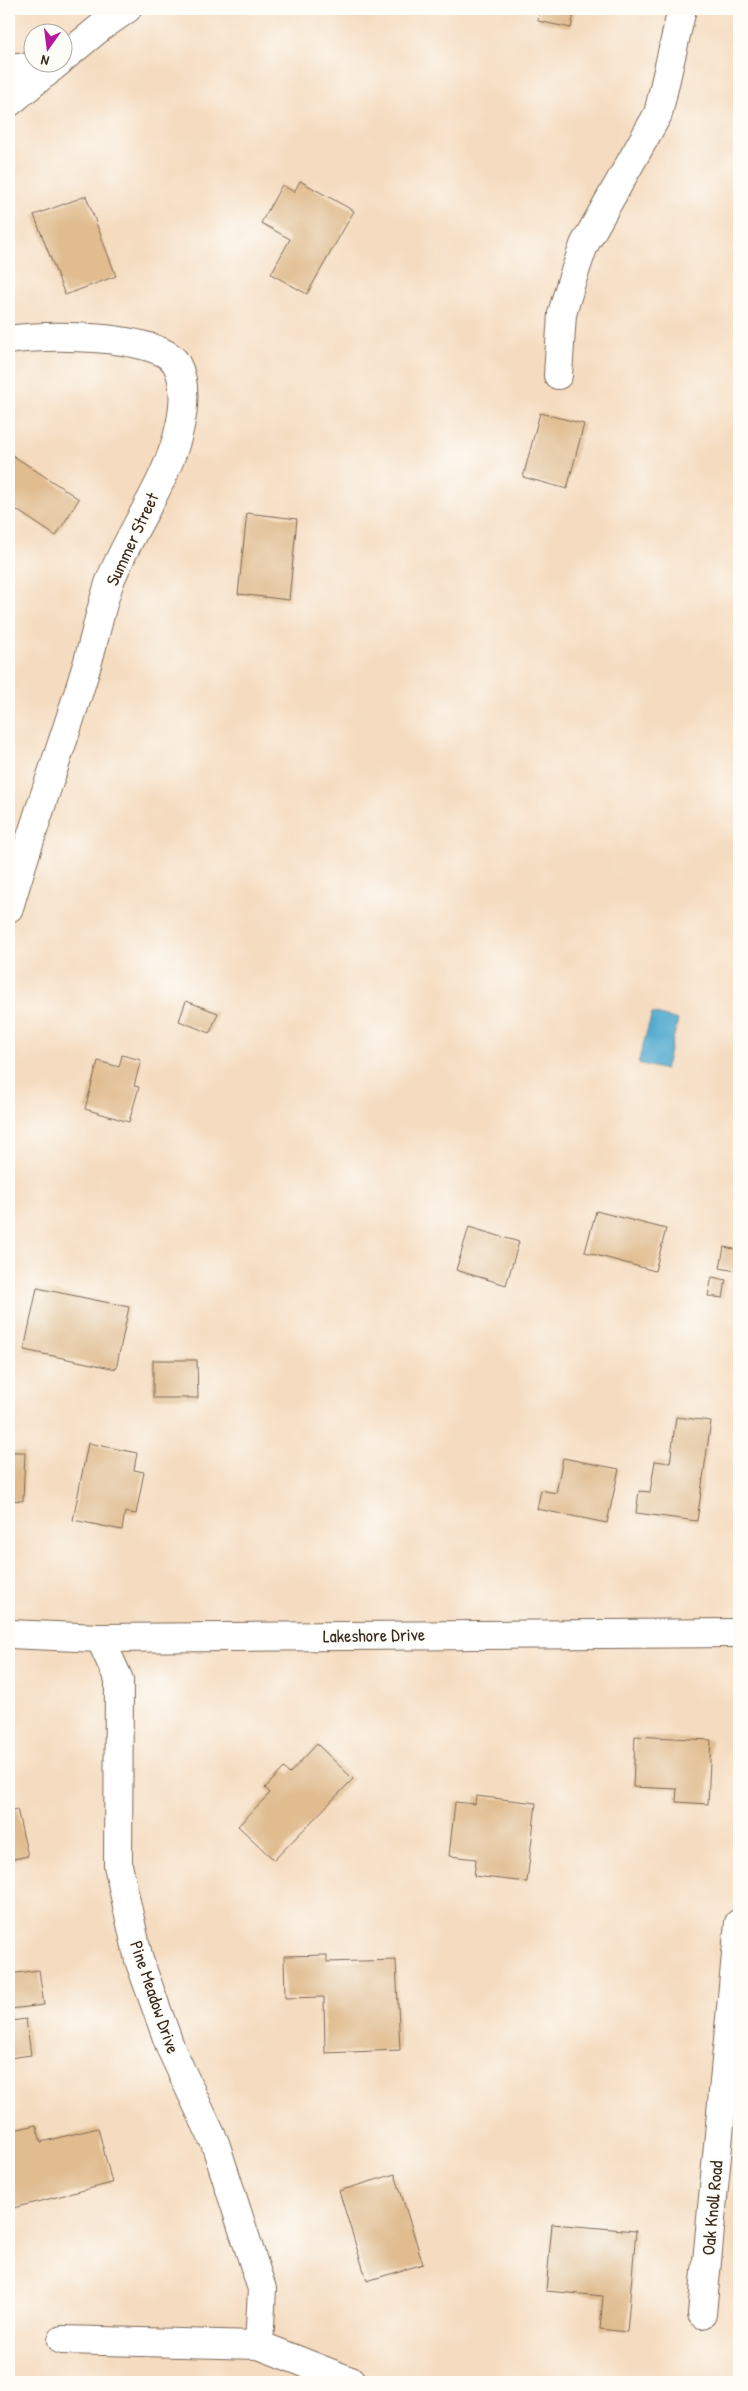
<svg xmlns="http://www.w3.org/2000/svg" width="748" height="2391" font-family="'Patrick Hand',sans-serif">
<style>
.water{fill:#52aacf;stroke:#466a76}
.building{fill:#e0bc8f}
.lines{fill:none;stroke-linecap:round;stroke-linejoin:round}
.minor-casing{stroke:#7c6857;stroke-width:30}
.minor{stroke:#fff;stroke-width:28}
.labels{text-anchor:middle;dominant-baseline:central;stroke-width:4;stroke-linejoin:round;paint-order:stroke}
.street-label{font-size:18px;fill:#3b2a1e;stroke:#fdfcf7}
</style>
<rect width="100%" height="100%" fill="#fdfcf7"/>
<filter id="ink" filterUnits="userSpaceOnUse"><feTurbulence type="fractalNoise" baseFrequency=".02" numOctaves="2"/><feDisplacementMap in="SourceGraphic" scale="10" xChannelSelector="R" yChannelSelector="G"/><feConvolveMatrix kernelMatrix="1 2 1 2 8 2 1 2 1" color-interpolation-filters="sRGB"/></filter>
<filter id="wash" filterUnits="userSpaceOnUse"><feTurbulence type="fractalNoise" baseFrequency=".0096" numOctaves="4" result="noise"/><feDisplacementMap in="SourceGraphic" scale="20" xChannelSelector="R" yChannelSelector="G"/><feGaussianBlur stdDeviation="1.12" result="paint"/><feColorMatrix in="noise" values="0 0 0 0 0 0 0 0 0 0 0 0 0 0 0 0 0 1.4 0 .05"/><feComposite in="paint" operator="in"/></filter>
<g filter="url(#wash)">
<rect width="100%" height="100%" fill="#f5dcc0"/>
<path class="water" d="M652,1013l26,7 -13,50 -27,-7z"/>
<g id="blocks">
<g class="building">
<path d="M540,9h35l-4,19 -33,-7z"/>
<path d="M581,9h14v4z"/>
<path d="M300,181l54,30 -47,83 -36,-20 19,-35 -29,-16 21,-38 12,7z"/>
<path d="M86,196l30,80 -51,19 -31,-80z"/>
<path d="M540,413l44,11 -17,65 -44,-12z"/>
<path d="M9,453l70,46 -23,37 -47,-31z"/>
<path d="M247,513l50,6 -8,81 -51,-6z"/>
<path d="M186,1001l32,12 -8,20 -31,-12z"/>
<path d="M122,1055l19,5 -7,26 5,1 -10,35 -44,-13 13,-48 21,6z"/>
<path d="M596,1211l70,18 -11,42 -70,-19z"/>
<path d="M469,1227l50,15 -13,43 -50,-15z"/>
<path d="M724,1247l15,3 -3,21 -16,-3z"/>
<path d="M712,1277l14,3 -3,18 -15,-2z"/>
<path d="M37,1288l92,19 -13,62 -92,-19z"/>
<path d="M153,1360h44l1,38h-45z"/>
<path d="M676,1417l35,4 -14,100 -61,-8 3,-22 11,1 5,-31 15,2z"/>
<path d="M88,1443l49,10 -3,17 10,2 -8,42 -11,-2 -3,18 -49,-10z"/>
<path d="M9,1452h16l-2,49 -14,-1z"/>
<path d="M563,1458l56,11 -12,54 -70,-14 4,-19 15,3z"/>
<path d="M635,1736l76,4 -3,64 -32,-2 1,-13 -44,-2z"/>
<path d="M317,1744l36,35 -79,81 -36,-34 32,-33 -5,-5 19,-20 5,6z"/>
<path d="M476,1796l60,7 -9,79 -53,-6 2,-17 -27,-3 6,-54 20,2z"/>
<path d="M17,1809l11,47 -19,4v-49z"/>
<path d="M327,1955v7l69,-2 4,90 -75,3 -1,-56 -39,1 -1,-42z"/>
<path d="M39,1970l5,35 -34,4 2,12 14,-2 5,36 -22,3v-84z"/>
<path d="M36,2125l5,17 57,-14 14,55 -103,26v-78z"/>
<path d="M395,2174l28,90 -56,17 -28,-90z"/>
<path d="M552,2224l84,7 -9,101 -27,-3 3,-33 -57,-5z"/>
</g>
</g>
</g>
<g filter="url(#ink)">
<use href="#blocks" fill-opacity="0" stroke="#7c6857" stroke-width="1"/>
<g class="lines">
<g class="minor-casing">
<g id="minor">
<path d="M62,59l39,-32 26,-18"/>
<path d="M9,68l9,-1 28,6"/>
<path d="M9,103l50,-41"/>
<path d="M9,340c32,-6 149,-6 167,23 10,18 8,44 4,63 -12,56 -49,102 -70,155 -10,28 -15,58 -24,87 -24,80 -54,159 -77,240"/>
<path d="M558,375l4,-61 9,-31 13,-38 74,-131 24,-105"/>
<path d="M9,1634l91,4 639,-5"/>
<path d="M100,1638l19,42 -1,185 21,95 32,89 44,94 47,146 -3,56"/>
<path d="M702,2314l37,-391"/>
<path d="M62,2340l197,5 94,37"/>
</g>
</g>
<use href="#minor" class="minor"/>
</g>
</g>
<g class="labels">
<g class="street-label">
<text transform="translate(132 539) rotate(-65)">Summer Street</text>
<text transform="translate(374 1635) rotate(-1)">Lakeshore Drive</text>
<text transform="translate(155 1997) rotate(71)">Pine Meadow Drive</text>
<text transform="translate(712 2208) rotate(-85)">Oak Knoll Road</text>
</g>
</g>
<rect width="748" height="2391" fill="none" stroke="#fdfcf7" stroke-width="30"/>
<g transform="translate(48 48) rotate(194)"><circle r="24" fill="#fdfcf7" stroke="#afa8a0"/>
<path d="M0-4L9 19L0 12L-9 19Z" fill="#b5179e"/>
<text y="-8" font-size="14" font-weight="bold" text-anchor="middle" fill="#3b2a1e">N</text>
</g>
</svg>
